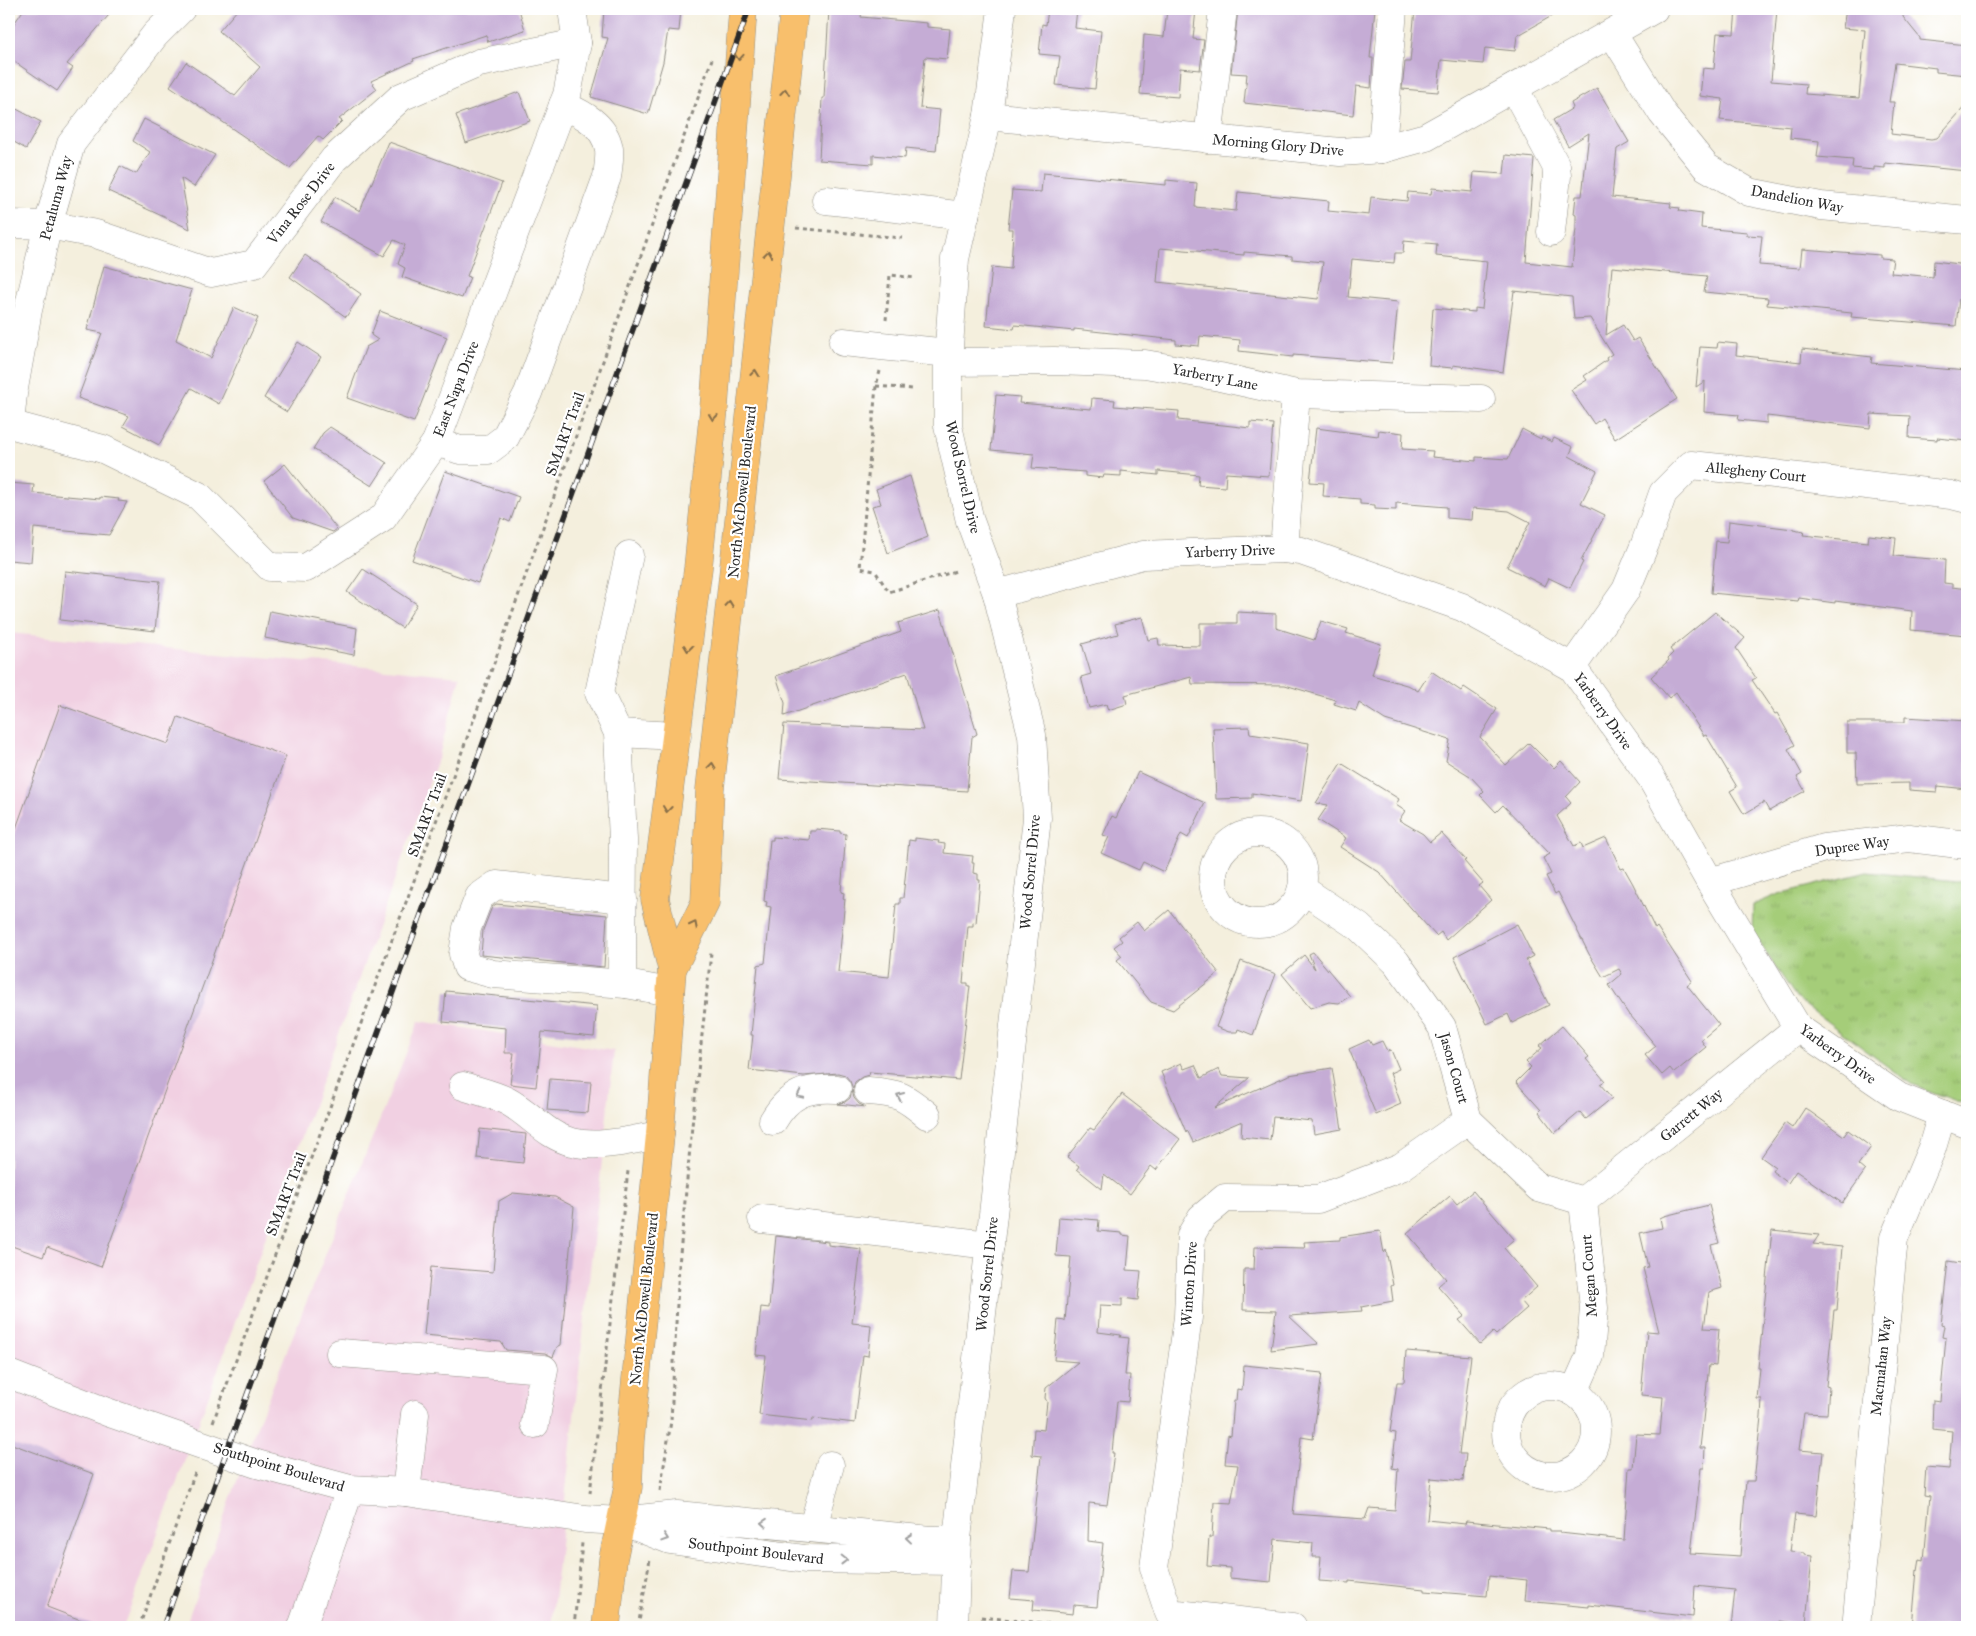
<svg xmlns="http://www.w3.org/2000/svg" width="1976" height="1636" font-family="'IM FELL Great Primer',serif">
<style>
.built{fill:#f1d0e2}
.park{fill:url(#park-tufts);stroke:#687c52}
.building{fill:#c5acd5;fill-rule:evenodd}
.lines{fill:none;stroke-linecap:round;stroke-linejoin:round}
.minor-casing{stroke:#908d84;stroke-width:29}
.major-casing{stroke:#908d84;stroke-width:29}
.path{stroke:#908d84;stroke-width:3;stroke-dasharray:4 4;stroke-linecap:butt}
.minor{stroke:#fff;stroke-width:28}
.major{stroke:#f8bf6c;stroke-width:28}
.rail-casing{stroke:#2b2b2b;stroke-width:5.5}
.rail{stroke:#fff;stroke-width:4;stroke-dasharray:11;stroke-linecap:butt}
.oneway{stroke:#876e48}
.oneway2{stroke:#a0a0a0}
.labels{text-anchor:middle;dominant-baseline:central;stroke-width:4.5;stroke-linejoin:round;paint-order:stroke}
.street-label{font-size:15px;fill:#2b2b2b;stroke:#fff}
</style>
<defs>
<pattern id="park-tufts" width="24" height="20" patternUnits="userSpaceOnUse" patternTransform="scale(1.25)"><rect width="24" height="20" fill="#a5cd79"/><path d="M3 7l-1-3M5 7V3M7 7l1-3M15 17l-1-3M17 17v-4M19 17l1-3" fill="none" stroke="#8eb069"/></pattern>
</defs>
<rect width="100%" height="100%" fill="#fff"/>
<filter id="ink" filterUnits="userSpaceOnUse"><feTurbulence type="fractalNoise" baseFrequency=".02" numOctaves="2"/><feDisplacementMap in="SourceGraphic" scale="10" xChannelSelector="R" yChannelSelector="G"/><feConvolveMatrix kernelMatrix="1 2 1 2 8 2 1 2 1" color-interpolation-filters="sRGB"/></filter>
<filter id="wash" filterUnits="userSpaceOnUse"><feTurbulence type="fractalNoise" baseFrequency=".0096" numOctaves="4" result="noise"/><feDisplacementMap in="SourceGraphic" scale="20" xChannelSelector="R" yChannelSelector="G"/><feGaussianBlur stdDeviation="1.12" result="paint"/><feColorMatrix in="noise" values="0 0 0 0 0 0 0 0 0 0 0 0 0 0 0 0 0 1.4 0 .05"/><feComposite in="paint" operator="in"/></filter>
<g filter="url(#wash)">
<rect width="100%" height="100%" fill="#f4efdd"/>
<g class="built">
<path d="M9,633l451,43 -21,80 -237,658 -79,213h-114z"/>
<path d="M419,1021l195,30 -63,576h-366l71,-199z"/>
</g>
<path class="park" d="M1867,872l100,10v223l-56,-21 -113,-84 -46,-68 1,-27 26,-11z"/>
<g id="blocks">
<g class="building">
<path d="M24,9h90l-47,55 6,4 -16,23 -48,-33v-27z"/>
<path d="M238,9h281l6,21 -37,12 -2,-7 -73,24 1,2 -43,20 6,8 -38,30 3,2 -19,19 -5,-4 -28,32 -120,-82 16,-24 49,34 25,-29 -41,-36z"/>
<path d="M604,9h77l-2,22 -11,-1 -5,32 -15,52 -57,-17 17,-59 -6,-1z"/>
<path d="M829,9h33l-1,8 66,6v4l23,2 -3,30 -22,-2 -5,51 20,2 -4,41 -30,-3 -1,10 -32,-3v9l-54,-4 3,-62h2z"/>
<path d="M1048,9h29l-2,19 26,3 -6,58 -39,-4 4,-29 -21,-2 3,-30 4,1z"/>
<path d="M1167,9h29l-3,30 11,1 -4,30 -20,-2 -2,29 -38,-3 4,-59 20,2z"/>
<path d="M1238,9h137l-5,49h3l-2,30 -15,-2 -3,29 -109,-12 3,-29 -16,-1z"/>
<path d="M1415,9h149l-47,27 -2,15 -30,-3 -2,16 -42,-4 -3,32 -36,-3 3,-27h5z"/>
<path d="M1736,9h41l-6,72 35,3 -1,10 54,4 6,-68 -22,-2 3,-19h58l-1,8 17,21v2l47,5v30l-31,-3v-4l-41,-5 -6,39h5l-3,32 40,5 6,-1 30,-34v67l-82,-8v5l-11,-1v3l-22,-2 1,-8 -36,-3 2,-16 -29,-3 1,-11 -71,-7 3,-21 -23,-3 3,-28 11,1 3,-36 17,1z"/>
<path d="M1597,88l32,54 -12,7 -5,48 59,6 -1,4 10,1 -1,3 23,3 -1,14 46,4v3l15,1 -3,29 41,3 2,-19 78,6v3l13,1 -2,14 42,4 1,-16 33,4v35l-8,-1 -3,27 -105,-9 1,-4 -85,-8 1,-7 -64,-6 3,-16 -95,-9 -6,68 17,-10 10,16 5,-3 39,61 -62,40 -13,-21 -8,6 -23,-34 16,-10 -3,-4 23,-16 -1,-2 6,-4 -22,-36 -16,1 -2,-22 -58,-6 -11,81 -50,-7v3l-24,-2 4,-58 42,4v-4l7,1 5,-48 -51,-5 1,-12 -33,-3 -1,12h-8l-1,10 -42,-4 -4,38 50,5 -6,61 -99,-8v2l-54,-6 1,-11 -40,-4 -1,10 -23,-2v-4l-102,-11v2l-59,-6 -1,4 -28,-3 6,-59 19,2 2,-40h-5l4,-39 29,2 2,-19 123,12v-5l31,3 -2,24 41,4 2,-19 91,9 -1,10 41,4 2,-18 36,4 1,-9 23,2 1,-6 40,4 2,-20 30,2 2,-19 28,3 -8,104 46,5 4,-39v-13l-2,-1 2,-18h6l7,-63 -21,13 -15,-26 20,-12 -2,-5zM1160,248l84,7v-3l48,4v3l31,3 -5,37 -161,-17z"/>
<path d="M519,92l11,29 -64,22 -10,-28z"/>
<path d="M9,105l32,17 -15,27 -17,-10z"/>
<path d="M144,119l71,36 -21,32 -13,-9 9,51 -82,-38 12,-25 16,8 14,-22 -17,-11z"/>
<path d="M389,142l113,41 -35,93 3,1 -8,21 -60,-21 3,-9 -7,-4 7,-19 -11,-5 -10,16 -63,-34 14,-25 25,14z"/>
<path d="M305,255l56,39 -15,23 -56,-40z"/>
<path d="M104,266l88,24 -16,50 35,18 23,-51 24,11 -39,86 -28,-16 -32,57 -36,-19 6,-10 -51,-18 24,-65 -15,-3z"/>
<path d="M380,311l67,26 -33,85 -67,-24 19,-51 12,-7 -7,-5z"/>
<path d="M298,342l23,15 -34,55 -23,-14z"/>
<path d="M1718,342l19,2 -1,11 65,7 1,-13 70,8 -1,6 96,8v70l-30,-3v2l-28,-2 1,-22 -39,-2 -1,14 -103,-12v7l-29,-3 1,-5 -35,-3 1,-31 -9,6 4,-40 17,1z"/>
<path d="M996,395l24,2 -1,6 72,6 1,-11 23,2 -1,6 65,5 -1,9 72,8v-6l23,2 -4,52 -43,-3 -1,14 -27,-2 1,-10 -41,-4v4l-37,-4v5l-17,-1 -1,3 -18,-2v-4l-53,-4 2,-14 -43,-4z"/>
<path d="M330,427l57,36 -15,23 -59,-37 10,-16z"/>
<path d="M1316,428l62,8 1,-6 24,3 -1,16 31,2 -1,6 44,4v-4l32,2 14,-30 19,10 1,-2 10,5 2,-4 19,9 -4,9 28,15 -16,32 24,12 -24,46 2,1 -13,26 -21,-10 -4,8 -38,-19 23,-45 -21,-11 -36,-3 -1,12 -25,-2v-11l-51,-4v7l-21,-1v-4l-15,-1v-5l-37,-3 1,-13 -14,-1z"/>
<path d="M285,464l52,65 -4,3 -40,-14 -29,-37z"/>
<path d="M445,471l74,26 -9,25 -9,-4 -23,65 -66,-23z"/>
<path d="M910,476l18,61 -40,16 -16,-47 9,-2 -5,-15z"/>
<path d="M9,483l25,2 -1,8 67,6v-2l19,2 -1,2 9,1 -18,33 -75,-7 -3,34 -22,-2z"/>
<path d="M1729,521l64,8v1l11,2 -1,3 65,7 1,-7 27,3 -2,18 51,4 -1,23 8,1v3l15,2v46l-56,-5 1,-19 -77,-10v2l-36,-5 -1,3 -87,-8 5,-52 11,1z"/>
<path d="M363,569l54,35 -15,24 -55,-36z"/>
<path d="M65,571l95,10 -5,50 -95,-11z"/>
<path d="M940,610l37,124 -5,3 -5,54 -188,-12 5,-55 139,6 -16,-57 -123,43 1,-13 -9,-27 125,-44 -3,-9z"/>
<path d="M270,611l87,17 -3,27 -89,-17z"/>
<path d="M1237,612l39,2v14l38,12 7,-19 27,8 -2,4 35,11 -9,31 38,11 8,5 13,-20 30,20 3,-4 33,22 -17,28 26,28 23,-22 25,25 7,-7 19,21 -14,15 5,6 -14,13 17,30 7,-3 2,5 23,-10 15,31 3,-1 9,16 22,45 2,-2 35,54 -5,4 32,40 -18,15 5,7 -32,26 -4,-5 -8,7 -17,-20 11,-9 -26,-31h-1l-20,-30 13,-11 -3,-5 -16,8 -14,-23 -31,-62 -3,2 -9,-18 5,-2 -8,-16 7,-4 -47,-49 -7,7 -16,-17 4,-4 -14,-15 -24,-15 4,-21 -65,-20 -26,-17 -3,8 -22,-7 1,-4 -50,-15 -93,-1 -1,-7 -66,18 2,9 -19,6 -2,-6 -17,4 -8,-31 10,-3 -9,-30 36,-10 -3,-10 27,-7 6,23 10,-2 1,7 41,1v-23h37z"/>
<path d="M1715,612l30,26 -9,10 20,30 -4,2 23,34 2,-1 18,32 -7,4 14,25 -5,3 8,14 -36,20 -5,-9 -20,12 -14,-23 7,-4 -31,-52 -2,1 -28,-44 -7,6 -18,-21 18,-17 -1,-2 5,-5 -3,-4z"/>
<path d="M60,705l108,39 10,-27 108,39 -185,511 -54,-20 -4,10 -34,-12v-397z"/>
<path d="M1905,717l62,4v68l-29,-3 -1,6 -28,-2v-7l-52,1 -1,-31h-9v-31h58z"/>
<path d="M1249,727l1,7 59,9 -8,58 -49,-8v5l-36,1 -3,-71z"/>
<path d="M1341,763l58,36 -3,6 9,6 -6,9 24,14 7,8 11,-9 25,27 -2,1 19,22 -4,3 12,14 -45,40 -5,-8 -5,4 -57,-64 -39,-25 6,-9 -28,-18 10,-15 -12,-2z"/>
<path d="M1138,772l67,31 -17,35 -7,-4 -17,38 -21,-10 -4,8 -38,-17 8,-16 -6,-2 9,-19 4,2z"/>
<path d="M816,829l24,2v2l6,1 -5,58 3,1 -1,6h2l-7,73 51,5 7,-73h4v-6h3l6,-58 6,1v-3l24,3 -1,2 7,1 -1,9 29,3 -1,7h2l-1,10 5,1v6h2l-4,43 -3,-1v4h-5l-5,57h5v3h2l-11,94 -89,-8 -1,3 -7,2 -7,5 -2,7 -3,-8 -5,-6 -7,-2 -34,3 -55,-6 4,-35h-2l7,-70 7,-2 6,-56 -5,-1 1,-4 -3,-1 6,-61h3v-3l36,3 1,-9h6z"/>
<path d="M496,904l111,11 -3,52 -123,-12 2,-25 9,-23z"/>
<path d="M1169,910l50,63 -46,37 -22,-8 -34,-42 5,-4 -8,-9 8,-6 -3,-4 18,-15 7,9z"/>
<path d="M1517,924l16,32 -7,4 23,45 -37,18 -4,-9 -21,10 -33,-67z"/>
<path d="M1313,952l36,43 1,1 -11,7 -10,-1 -19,6 -28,-34 22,-19 11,14 -6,-15z"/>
<path d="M1241,961l35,13 -23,61 -15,-6 -1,3h-8l-13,-5z"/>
<path d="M446,991l151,15 -3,31 -52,-5 -6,55 -26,-3 4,-31h-9l1,-25 -63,-6z"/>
<path d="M1562,1026l27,31 -3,2 19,22 -5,3 12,14 -26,21 -6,-7 -25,21 -16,-21 2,-2 -25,-28 15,-15 -5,-5 16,-14 -3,-2z"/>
<path d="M1369,1040l3,5 10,-4 5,10 4,-1 8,19 -9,4 11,31 -25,11 -27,-66z"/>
<path d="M1181,1063l3,6 11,-4 6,13 18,-9 3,7 27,2 -35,30 75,-33 43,-7 10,61 -28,5 -2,-13 -39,-4 -3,23 -29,-3 1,-16 -49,21 -6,-12 -1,2 -25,-60z"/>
<path d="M550,1079l41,3 -3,31 -41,-3z"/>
<path d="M852,1090l2,8 5,6 7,3 -28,-3 7,-2 5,-4z"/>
<path d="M1122,1094l58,45 -24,31 -5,-4 -21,28 -26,-20 -2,15 -25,-20 2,-3 -12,-9 23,-29 4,2z"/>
<path d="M1805,1108l39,28 4,-6 23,17 -13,18 7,6 -23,32 -46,-32 -8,12 -16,-12 3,-4 -14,-10 24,-34 7,5z"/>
<path d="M480,1129l46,5 -3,29 -46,-5z"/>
<path d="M1473,1191l41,48 -10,9 33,39 -16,14 6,7 -31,27 -3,-3 -13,12 -21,-24 6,-4 -27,-30 8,-7 -39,-46 43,-37 7,8z"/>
<path d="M513,1193l42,4 19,10 -13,138 -4,2 -4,10 -8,-4 -39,-3 -5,-8 -77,-7 7,-68 62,5 6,-71z"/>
<path d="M1709,1205l10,38 -8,2 11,43 -13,4 -5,36 15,1 -3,37 -7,-1 -9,83h5l-1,20h-3l-10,85 49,3 6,-75h8l7,-64 1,-18h-5l3,-31h-2l14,-138 47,5 -6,9 29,3 -5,63h-3l-8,76 3,1 -2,27 -23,-1 -5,37 24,2 -7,64 -21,-2 -5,38 14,1v2l8,1 -6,68 -27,-3v6h-48l4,-37 -40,-4 -2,31 -104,-12v2l-64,-6 2,-21 -38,-4 -2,20 -63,-5v-2l-75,-8v2l-30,-2 2,-24h-9l1,-14 -38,-4 -4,43 -41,-4v-10l-23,-2 2,-29h3l2,-35 17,1 7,-38 -13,-1 3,-29 3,1 3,-35h2l1,-12 5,1 2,-25 78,8 -9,66 -12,-2 -8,77 72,5 4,-11 26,2 3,-41 -6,-1 4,-35 -6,-1 7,-50h7l2,-31 65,5 -12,98h7l-3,27 -32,-3 -4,42 38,4 1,-3 83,8v2h11v2l64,7 5,-72h4l3,-34 24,1 3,-38 -22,-2 6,-64 12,1 -16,-64 5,-1 -8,-34 22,-5 -2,-10 4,-2z"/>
<path d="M1059,1217l40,3 -1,11 24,2v2l8,1 -3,34 14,1 -3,29 -16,-2v8l-22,-1 -2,27 23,3 -1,2 9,1 -4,37h5l-2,27 -11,-1 -5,52h2l-7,52 -18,-2 -1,38 15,2 -6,64 -23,-2 -1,9 -40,-4 1,-10 -24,-2 3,-27 16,1 12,-116 -9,-1 2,-26 10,1 3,-28 -2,-4 1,-10 32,-26 -24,-2 4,-40 7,1 6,-64 -15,-1z"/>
<path d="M1380,1231l4,22 2,-3 7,35 -2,1 2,15 -32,6 1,4 -73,5 30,28 -48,6 5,-39 -33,-1 1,-41h10l1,-22 50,1 -1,-6 36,-2v-3z"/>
<path d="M776,1236l52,6v3l33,4 -9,74 19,2 -3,31 -5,-1 -8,68 -42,-5v3l-54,-6 7,-59 -10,-1 5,-48 8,1z"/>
<path d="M1948,1261l19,3v363h-55l5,-57 1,1 2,-12 4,1 6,-64 -6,-1 2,-28 23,2 3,-38 -20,-2 1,-29 7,1 6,-63 -4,-1 2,-11 -3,-1z"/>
<path d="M9,1443l85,31 -47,133 47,18v2h-85z"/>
</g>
</g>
</g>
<g filter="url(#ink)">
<use href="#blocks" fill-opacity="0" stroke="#908d84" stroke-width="1"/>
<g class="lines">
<g class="minor-casing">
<g id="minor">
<path d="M1612,33l50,80 44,54 43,25 72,14 146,14"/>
<path d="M1514,88l42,78 1,10 -6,56"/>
<path d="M988,116l352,36 42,-3 44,-12 228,-128"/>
<path d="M1208,139l15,-130"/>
<path d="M1382,149l11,-140"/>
<path d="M826,200l139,16"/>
<path d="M9,224l39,1 48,9 115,39 43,-9 80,-105 67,-62 78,-34 98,-20"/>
<path d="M843,342l105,11"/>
<path d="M948,362l106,-1 91,3 75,13 76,17 185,5"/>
<path d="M9,424l94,25 96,47 71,71 36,1 77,-50 53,-76 127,-337 4,-10 10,-52 -5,-34"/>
<path d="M10,424l3,-30 15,-84 20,-85 23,-81 84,-109 26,-26"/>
<path d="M436,442l24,8h29l16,-12 23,-45 79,-216c1,-8 3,-19 2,-28 -4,-24 -26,-35 -46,-44"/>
<path d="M1284,549l12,-155"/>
<path d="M629,555l-30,138 19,40 5,107 -1,132 4,12 44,8"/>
<path d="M997,594l146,-39 141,-6 17,2 161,56 110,60 78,109 60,106 88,146 101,69 68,27"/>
<path d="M1572,667l54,-77 19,-46 18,-51 28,-28 49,5 211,25 16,4"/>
<path d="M618,733l59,3"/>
<circle cx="1258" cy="878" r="45"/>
<path d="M1710,882l114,-34 85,-10 58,7"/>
<path d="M1302,889l57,38 37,35 46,65 26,93 71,68 44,13"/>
<path d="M623,899l-127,-14 -17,12 -12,31 -4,26 4,13 26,7 133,10"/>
<path d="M463,1086c15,5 30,8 44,15 23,12 39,35 65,41 27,7 61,-3 88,-7"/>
<path d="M868,1091c30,2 35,4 59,24"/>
<path d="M773,1121c16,-27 33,-34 64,-32"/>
<path d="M1583,1201l215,-173"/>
<path d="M762,1219l228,26"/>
<path d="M340,1353l204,16 -9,55"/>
<path d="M9,1374l98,38 150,52 93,25 56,3 179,27 35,2 57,-6 253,25 27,-1"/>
<circle cx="1551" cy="1431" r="45"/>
<path d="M1574,1392l16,-36 4,-48 -11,-107"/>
<path d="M406,1492l9,-78"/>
<path d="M624,1522l46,18 135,19 152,2"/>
<path d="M813,1527l17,-62"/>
<path d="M302,1627l48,-138"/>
<path d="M954,1627l3,-88 80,-721 -5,-83 -35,-141 -27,-73 -22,-95v-64l7,-103 33,-143 14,-107"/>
<path d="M1293,1627l-124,-14 -15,-45 34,-251 3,-82 10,-17 24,-20 93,1 83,-32 67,-47"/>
<path d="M1856,1627l38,-389 38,-90 10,-34"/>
</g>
</g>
<g class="major-casing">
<g id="major">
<path d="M672,969l33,-66 5,-114 84,-780"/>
<path d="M606,1627l7,-68 15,-72 2,-47 30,-305 12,-166 -17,-70 43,-331 16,-160 29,-399"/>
</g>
</g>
<g class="path">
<path d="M796,228l106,10"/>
<path d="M886,320l4,-45 26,3"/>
<path d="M880,371l-4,15 -16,182 15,3 14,21 67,-21"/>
<path d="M876,386l37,3"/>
<path d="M213,1422l254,-684 245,-679"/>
<path d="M660,1491l11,-70 8,-156 13,-139 19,-173"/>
<path d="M590,1493l38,-322"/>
<path d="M981,1617l102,10"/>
<path d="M139,1627l57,-157"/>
<path d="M574,1627l8,-84"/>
<path d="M638,1627l12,-68"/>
</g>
<use href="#minor" class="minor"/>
<use href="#major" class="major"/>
<g class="rail-casing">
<path id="rail" d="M163,1627l586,-1618"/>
</g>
<use href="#rail" class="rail"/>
</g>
<defs><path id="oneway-chevron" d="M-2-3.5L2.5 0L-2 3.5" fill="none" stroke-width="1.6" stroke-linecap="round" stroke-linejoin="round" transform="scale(1.25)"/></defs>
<g class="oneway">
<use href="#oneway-chevron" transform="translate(739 57) rotate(94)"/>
<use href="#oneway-chevron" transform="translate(785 92) rotate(-84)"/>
<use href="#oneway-chevron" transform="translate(768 254) rotate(-84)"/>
<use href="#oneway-chevron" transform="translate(755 373) rotate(-84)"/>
<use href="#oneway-chevron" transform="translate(713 417) rotate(96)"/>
<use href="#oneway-chevron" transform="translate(729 604) rotate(-84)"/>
<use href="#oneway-chevron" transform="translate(688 648) rotate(97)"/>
<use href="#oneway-chevron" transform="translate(712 766) rotate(-84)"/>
<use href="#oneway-chevron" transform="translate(667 809) rotate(97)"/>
<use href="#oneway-chevron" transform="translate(694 925) rotate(-63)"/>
</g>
<g class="oneway2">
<use href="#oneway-chevron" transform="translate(800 1095) rotate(154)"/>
<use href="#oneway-chevron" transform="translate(900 1096) rotate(-155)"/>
<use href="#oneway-chevron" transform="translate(764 1523) rotate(-175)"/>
<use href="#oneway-chevron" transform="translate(665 1538) rotate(18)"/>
<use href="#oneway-chevron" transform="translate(909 1538) rotate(-174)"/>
<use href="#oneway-chevron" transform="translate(844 1560) rotate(1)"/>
</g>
</g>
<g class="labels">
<g class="street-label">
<text transform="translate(1278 145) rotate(5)">Morning Glory Drive</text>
<text transform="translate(56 198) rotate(-75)">Petaluma Way</text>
<text transform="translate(1797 199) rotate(11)">Dandelion Way</text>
<text transform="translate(301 203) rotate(-52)">Vina Rose Drive</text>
<text transform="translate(1215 377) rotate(11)">Yarberry Lane</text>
<text transform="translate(456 389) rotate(-69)">East Napa Drive</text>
<text transform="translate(565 434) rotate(-70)">SMART Trail</text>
<text transform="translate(1756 472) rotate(6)">Allegheny Court</text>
<text transform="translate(963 477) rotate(77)">Wood Sorrel Drive</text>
<text transform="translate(742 492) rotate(-84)">North McDowell Boulevard</text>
<text transform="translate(1230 551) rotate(-2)">Yarberry Drive</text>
<text transform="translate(1603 711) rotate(55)">Yarberry Drive</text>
<text transform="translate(427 815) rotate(-70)">SMART Trail</text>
<text transform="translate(1852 846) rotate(-8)">Dupree Way</text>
<text transform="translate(1030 872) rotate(-85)">Wood Sorrel Drive</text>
<text transform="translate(1838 1054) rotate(36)">Yarberry Drive</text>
<text transform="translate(1454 1068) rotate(74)">Jason Court</text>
<text transform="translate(1691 1115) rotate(-39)">Garrett Way</text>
<text transform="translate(286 1194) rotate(-69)">SMART Trail</text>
<text transform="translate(987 1274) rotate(-84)">Wood Sorrel Drive</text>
<text transform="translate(1589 1276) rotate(-94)">Megan Court</text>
<text transform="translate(1189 1284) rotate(-86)">Winton Drive</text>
<text transform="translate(644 1299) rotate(-84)">North McDowell Boulevard</text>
<text transform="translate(1881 1366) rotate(-84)">Macmahan Way</text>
<text transform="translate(279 1467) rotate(17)">Southpoint Boulevard</text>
<text transform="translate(756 1551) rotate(7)">Southpoint Boulevard</text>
</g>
</g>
<rect width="1976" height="1636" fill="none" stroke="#fff" stroke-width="30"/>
</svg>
